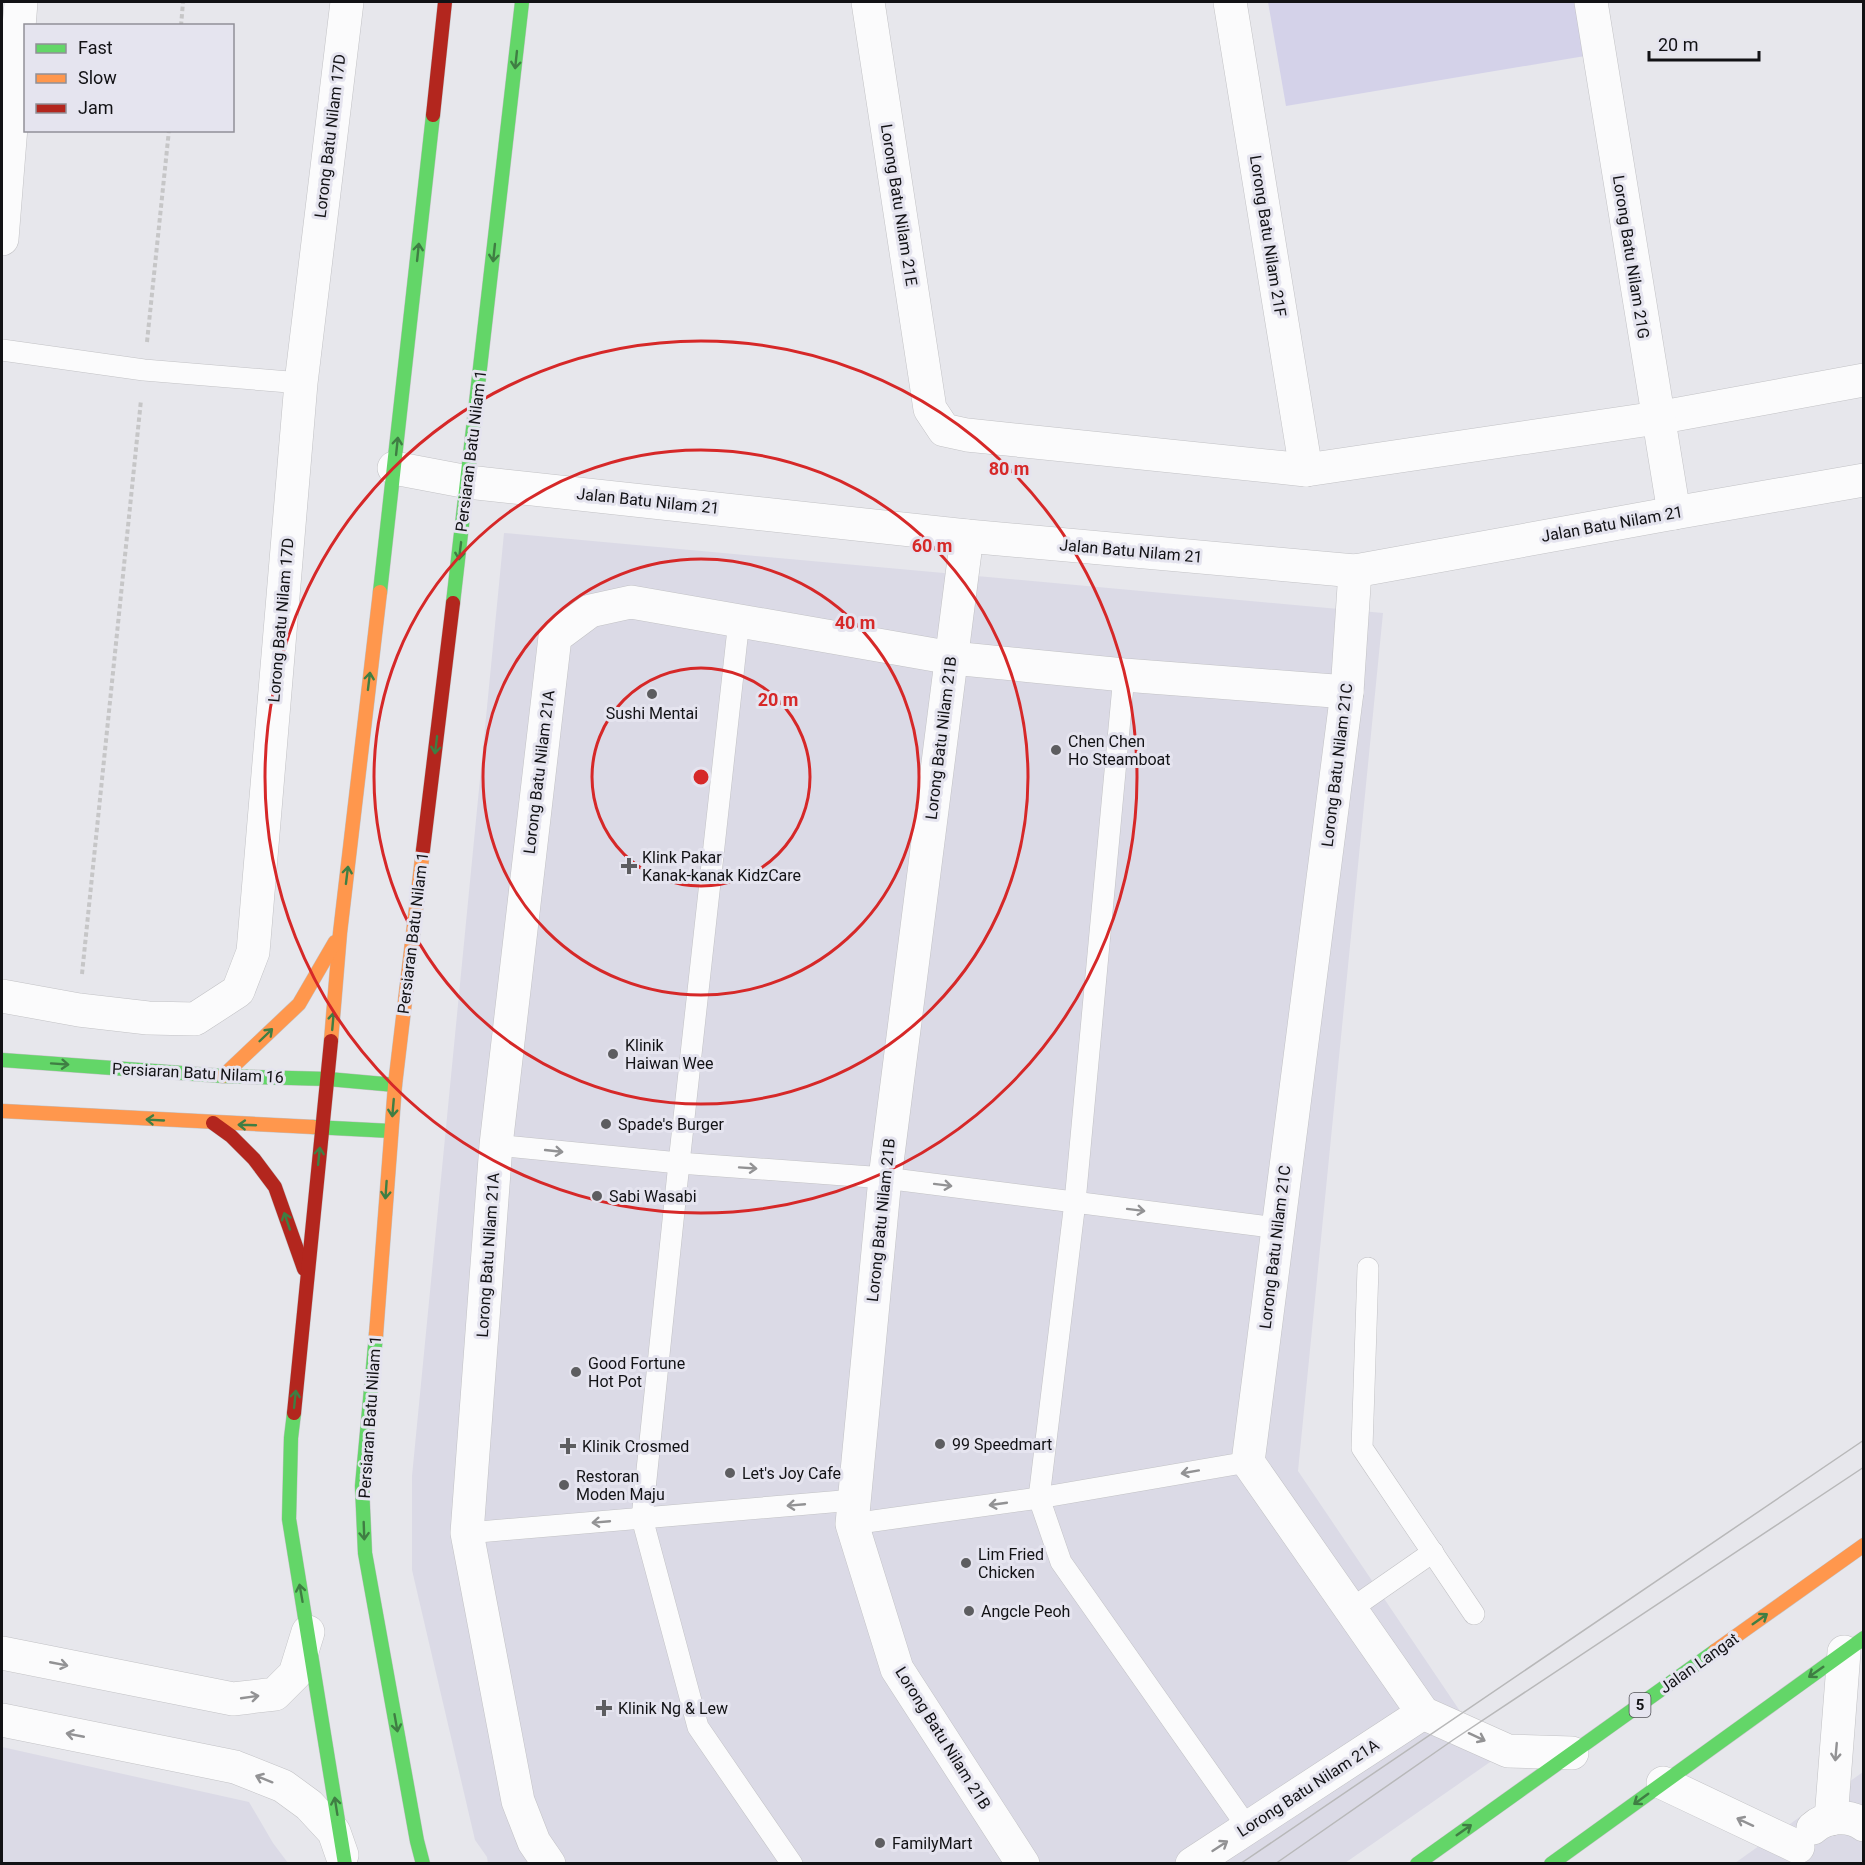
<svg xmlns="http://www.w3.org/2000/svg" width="1865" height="1865" font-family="Roboto,sans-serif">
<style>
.built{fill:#dbdae6}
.green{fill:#d4d2e9}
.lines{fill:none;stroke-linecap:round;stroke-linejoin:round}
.lane-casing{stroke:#c2c2c5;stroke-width:22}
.street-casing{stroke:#c2c2c5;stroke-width:34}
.fast-casing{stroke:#c2c2c5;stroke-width:15}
.slow-casing{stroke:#c2c2c5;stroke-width:15}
.jam-casing{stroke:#c2c2c5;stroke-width:15}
.path{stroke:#c6c6c7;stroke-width:4;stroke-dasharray:4.5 3;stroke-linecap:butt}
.lane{stroke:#fbfbfc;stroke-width:21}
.street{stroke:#fbfbfc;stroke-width:33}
.fast{stroke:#63d668;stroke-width:14}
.slow{stroke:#ff974d;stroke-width:14}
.jam{stroke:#b3261e;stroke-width:14}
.tram{stroke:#b8b8b9;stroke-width:1.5}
.oneway{stroke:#3f7e43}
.oneway2{stroke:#929294}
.ring{fill:none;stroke:#d62828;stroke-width:3}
.poi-dot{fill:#5d5d60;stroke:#e5e4ef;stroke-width:2}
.labels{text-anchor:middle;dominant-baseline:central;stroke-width:6;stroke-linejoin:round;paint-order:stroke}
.shield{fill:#e5e4ef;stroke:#515156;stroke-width:1.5}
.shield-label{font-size:15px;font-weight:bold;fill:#121215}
.street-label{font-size:16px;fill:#121215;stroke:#e5e4ef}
.poi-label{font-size:16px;fill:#121215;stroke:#e5e4ef;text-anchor:start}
.centre{fill:#d62828;stroke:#e5e4ef;stroke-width:3}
.ring-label{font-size:18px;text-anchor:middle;font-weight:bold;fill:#d62828;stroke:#e5e4ef;stroke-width:6;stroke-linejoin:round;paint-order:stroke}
</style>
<rect width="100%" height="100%" fill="#e7e7ec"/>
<g class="built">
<path d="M504,533l879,80 -85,858 195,289 -148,103 -857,1 -1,-7 -12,-17 -63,-270v-94z"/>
<path d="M2,1747l247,55 24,41 15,20h-286z"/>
<path d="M1863,1772v91h-128z"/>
</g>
<path class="green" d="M1268,2h308l9,54 -299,50z"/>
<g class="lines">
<g class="lane-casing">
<g id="lane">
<path d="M2,350l142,20 157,13"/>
<path d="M739,620l-60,543 -37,355 56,209 94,137"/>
<path d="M1124,675l-49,527 -36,296 22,64 187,266"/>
<path d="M496,1145l183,18 206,15 393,50"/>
<path d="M1368,1268l-6,180 112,166"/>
<path d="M852,1524l187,-26 209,-36"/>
<path d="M467,1533l387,-33"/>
<path d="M1351,1609l82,-57"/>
</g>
</g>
<g class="street-casing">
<g id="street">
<path d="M868,2l62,407 14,21 23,5 339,35 351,-52 207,-38"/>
<path d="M1230,2l76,468"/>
<path d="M1591,2l83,511"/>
<path d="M2,239l19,-237"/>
<path d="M394,468l74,14 499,54 388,35 319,-58 190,-33"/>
<path d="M967,536l-82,642 -33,346 45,145 126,195"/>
<path d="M1355,571l-8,121 -99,770 175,251 85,38 64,2"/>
<path d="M2,996l77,14 69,8 47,1 43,-28 15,-39 48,-569 46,-381"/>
<path d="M2,1653l231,46 42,-5 20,-20 13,-42"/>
<path d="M2,1720l233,47 48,19 26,19 25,27 8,23"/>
<path d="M1663,1783l135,64"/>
<path d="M1831,1819l13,-167"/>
<path d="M1813,1828c13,-12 36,-14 51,-3"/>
<path d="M549,1864l-15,-22 -16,-41 -51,-268 29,-388 59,-508 35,-26 41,-9 321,56 172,17 223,17"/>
<path d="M1192,1864l231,-151"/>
</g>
</g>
<g class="fast-casing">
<g id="fast">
<path d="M380,592l53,-477"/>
<path d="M453,603l69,-601"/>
<path d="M2,1060l221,16 105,3 67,6"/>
<path d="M313,1127l78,4"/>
<path d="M376,1335l-14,151 3,67 52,288 6,23"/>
<path d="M294,1413l-3,25 -2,81 56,345"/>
<path d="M1417,1864l298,-213"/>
<path d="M1551,1864l313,-226"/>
</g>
</g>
<g class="slow-casing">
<g id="slow">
<path d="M331,1041l9,-108 40,-341"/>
<path d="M223,1076l76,-72 36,-62"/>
<path d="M2,1111l311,16"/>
<path d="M376,1335l19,-250 28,-235"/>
<path d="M1715,1651l149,-106"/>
</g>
</g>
<g class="jam-casing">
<g id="jam">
<path d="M433,115l12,-113"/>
<path d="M423,850l30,-247"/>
<path d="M213,1123l18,13 23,23 21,28 29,82"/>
<path d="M294,1413l37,-372"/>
</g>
</g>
<g class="path">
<path d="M181,26l2,-24"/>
<path d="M147,342l22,-212"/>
<path d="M82,974l59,-574"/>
</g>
<use href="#lane" class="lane"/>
<use href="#street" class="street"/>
<use href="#fast" class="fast"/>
<use href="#slow" class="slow"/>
<use href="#jam" class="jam"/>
<g class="tram">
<path d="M1240,1864l624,-424"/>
<path d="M1275,1864l178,-124 411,-273"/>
</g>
</g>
<defs><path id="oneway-shaft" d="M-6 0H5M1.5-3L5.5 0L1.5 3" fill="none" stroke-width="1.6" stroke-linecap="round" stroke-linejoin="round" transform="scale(1.5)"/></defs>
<g class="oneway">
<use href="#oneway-shaft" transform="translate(516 60) rotate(96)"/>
<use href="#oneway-shaft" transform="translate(418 252) rotate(-84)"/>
<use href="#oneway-shaft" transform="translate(494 253) rotate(96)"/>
<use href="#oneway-shaft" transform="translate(397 446) rotate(-84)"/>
<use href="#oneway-shaft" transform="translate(460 551) rotate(97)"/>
<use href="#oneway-shaft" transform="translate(369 681) rotate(-83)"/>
<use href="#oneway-shaft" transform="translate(436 745) rotate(97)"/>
<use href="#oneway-shaft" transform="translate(347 875) rotate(-83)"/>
<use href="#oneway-shaft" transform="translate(333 1021) rotate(-85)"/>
<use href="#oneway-shaft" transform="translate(266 1035) rotate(-44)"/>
<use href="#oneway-shaft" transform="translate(60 1064) rotate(4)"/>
<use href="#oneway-shaft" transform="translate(393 1108) rotate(95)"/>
<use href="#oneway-shaft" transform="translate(155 1120) rotate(-177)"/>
<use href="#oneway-shaft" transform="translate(247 1125) rotate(-178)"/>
<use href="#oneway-shaft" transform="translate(319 1156) rotate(-84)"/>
<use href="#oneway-shaft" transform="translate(386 1190) rotate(94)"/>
<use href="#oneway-shaft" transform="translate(287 1221) rotate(-109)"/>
<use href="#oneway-shaft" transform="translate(295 1399) rotate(-84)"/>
<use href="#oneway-shaft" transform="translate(364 1531) rotate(88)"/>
<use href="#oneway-shaft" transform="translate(301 1593) rotate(-100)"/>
<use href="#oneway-shaft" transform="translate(1760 1619) rotate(-35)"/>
<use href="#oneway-shaft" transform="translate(1816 1672) rotate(145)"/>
<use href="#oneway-shaft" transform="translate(396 1723) rotate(80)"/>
<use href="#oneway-shaft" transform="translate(1641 1799) rotate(144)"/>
<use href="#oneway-shaft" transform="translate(336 1806) rotate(-99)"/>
<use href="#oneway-shaft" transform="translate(1464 1830) rotate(-35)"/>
</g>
<g class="oneway2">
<use href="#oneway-shaft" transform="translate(554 1151) rotate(6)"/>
<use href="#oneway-shaft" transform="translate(748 1168) rotate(4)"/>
<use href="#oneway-shaft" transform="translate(943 1185) rotate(7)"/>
<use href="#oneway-shaft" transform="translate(1136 1210) rotate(7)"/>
<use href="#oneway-shaft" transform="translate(1190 1472) rotate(170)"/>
<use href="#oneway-shaft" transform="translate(998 1504) rotate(172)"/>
<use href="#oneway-shaft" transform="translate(796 1505) rotate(175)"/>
<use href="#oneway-shaft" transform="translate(601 1522) rotate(175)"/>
<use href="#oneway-shaft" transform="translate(59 1664) rotate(11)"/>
<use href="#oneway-shaft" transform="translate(250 1697) rotate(-8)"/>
<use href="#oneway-shaft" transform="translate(75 1735) rotate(-169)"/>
<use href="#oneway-shaft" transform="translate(1477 1737) rotate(25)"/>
<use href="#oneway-shaft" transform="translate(1836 1752) rotate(95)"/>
<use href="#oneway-shaft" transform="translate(264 1779) rotate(-158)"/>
<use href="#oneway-shaft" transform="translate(1745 1822) rotate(-155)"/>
<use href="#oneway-shaft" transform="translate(1220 1846) rotate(-33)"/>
</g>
<g class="ring">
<circle cx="701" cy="777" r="109"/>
<circle cx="701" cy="777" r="218"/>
<circle cx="701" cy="777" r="327"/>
<circle cx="701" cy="777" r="436"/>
</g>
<g class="poi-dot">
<circle cx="652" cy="694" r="6"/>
<circle cx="1056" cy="750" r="6"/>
<path d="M626 857h6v6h6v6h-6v6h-6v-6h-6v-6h6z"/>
<circle cx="613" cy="1054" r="6"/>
<circle cx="606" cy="1124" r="6"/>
<circle cx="597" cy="1196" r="6"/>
<circle cx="576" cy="1372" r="6"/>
<circle cx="940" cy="1444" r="6"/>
<path d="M565 1437h6v6h6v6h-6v6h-6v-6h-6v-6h6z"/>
<circle cx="730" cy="1473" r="6"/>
<circle cx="564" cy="1485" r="6"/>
<circle cx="966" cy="1563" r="6"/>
<circle cx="969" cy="1611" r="6"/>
<path d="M601 1699h6v6h6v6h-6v6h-6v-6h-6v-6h6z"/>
<circle cx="880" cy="1843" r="6"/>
</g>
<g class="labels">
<rect class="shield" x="1629.5" y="1693" width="21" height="24" rx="4.5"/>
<g class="shield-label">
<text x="1640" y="1705">5</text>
</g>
<g class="street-label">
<text transform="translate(330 136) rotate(-83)">Lorong Batu Nilam 17D</text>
<text transform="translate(899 205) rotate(81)">Lorong Batu Nilam 21E</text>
<text transform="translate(1268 236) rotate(81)">Lorong Batu Nilam 21F</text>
<text transform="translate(1631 257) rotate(81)">Lorong Batu Nilam 21G</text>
<text transform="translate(471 451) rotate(-83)">Persiaran Batu Nilam 1</text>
<text transform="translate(648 501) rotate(6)">Jalan Batu Nilam 21</text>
<text transform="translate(1612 524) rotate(-10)">Jalan Batu Nilam 21</text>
<text transform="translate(1131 551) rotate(5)">Jalan Batu Nilam 21</text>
<text transform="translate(281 620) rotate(-85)">Lorong Batu Nilam 17D</text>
<text transform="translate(941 738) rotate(-83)">Lorong Batu Nilam 21B</text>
<text transform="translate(1337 765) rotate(-83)">Lorong Batu Nilam 21C</text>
<text transform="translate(539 772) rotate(-83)">Lorong Batu Nilam 21A</text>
<text transform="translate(413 933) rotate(-83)">Persiaran Batu Nilam 1</text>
<text transform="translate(198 1073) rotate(3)">Persiaran Batu Nilam 16</text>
<text transform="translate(881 1220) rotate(-84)">Lorong Batu Nilam 21B</text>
<text transform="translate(1275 1247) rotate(-83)">Lorong Batu Nilam 21C</text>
<text transform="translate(488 1255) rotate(-86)">Lorong Batu Nilam 21A</text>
<text transform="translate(370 1417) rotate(-86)">Persiaran Batu Nilam 1</text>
<text transform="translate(1699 1663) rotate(-35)">Jalan Langat</text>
<text transform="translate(943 1738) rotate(58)">Lorong Batu Nilam 21B</text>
<text transform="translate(1308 1788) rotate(-33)">Lorong Batu Nilam 21A</text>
</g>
<g class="poi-label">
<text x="652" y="713" text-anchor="middle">Sushi Mentai</text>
<text x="1068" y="741">Chen Chen<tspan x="1068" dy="18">Ho Steamboat</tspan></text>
<text x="642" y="857">Klink Pakar<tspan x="642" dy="18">Kanak-kanak KidzCare</tspan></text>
<text x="625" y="1045">Klinik<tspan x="625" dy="18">Haiwan Wee</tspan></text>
<text x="618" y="1124">Spade's Burger</text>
<text x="609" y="1196">Sabi Wasabi</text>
<text x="588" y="1363">Good Fortune<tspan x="588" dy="18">Hot Pot</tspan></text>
<text x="952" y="1444">99 Speedmart</text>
<text x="582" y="1446">Klinik Crosmed</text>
<text x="742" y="1473">Let's Joy Cafe</text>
<text x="576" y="1476">Restoran<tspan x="576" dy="18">Moden Maju</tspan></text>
<text x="978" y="1554">Lim Fried<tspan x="978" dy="18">Chicken</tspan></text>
<text x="981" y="1611">Angcle Peoh</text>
<text x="618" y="1708">Klinik Ng &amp; Lew</text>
<text x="892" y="1843">FamilyMart</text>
</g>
</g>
<circle cx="701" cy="777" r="9" class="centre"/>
<g class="ring-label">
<text x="1009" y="475">80 m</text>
<text x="932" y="552">60 m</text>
<text x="855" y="629">40 m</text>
<text x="778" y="706">20 m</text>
</g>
<rect width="1865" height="1865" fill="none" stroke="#121215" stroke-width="6"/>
<rect x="24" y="24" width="210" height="108" fill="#e5e4ef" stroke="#919098" stroke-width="1.5"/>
<rect x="36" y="44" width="30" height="9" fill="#63d668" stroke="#919098" stroke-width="1.5"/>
<text x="78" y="54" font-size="18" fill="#121215">Fast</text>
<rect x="36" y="74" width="30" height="9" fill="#ff974d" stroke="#919098" stroke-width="1.5"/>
<text x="78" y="84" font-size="18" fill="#121215">Slow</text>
<rect x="36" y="104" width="30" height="9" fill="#b3261e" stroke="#919098" stroke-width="1.5"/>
<text x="78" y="114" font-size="18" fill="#121215">Jam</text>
<path d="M1649 51v9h110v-9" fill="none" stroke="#121215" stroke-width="3"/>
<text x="1658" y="51" font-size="18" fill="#121215" stroke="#e5e4ef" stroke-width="4.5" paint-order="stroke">20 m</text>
</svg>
